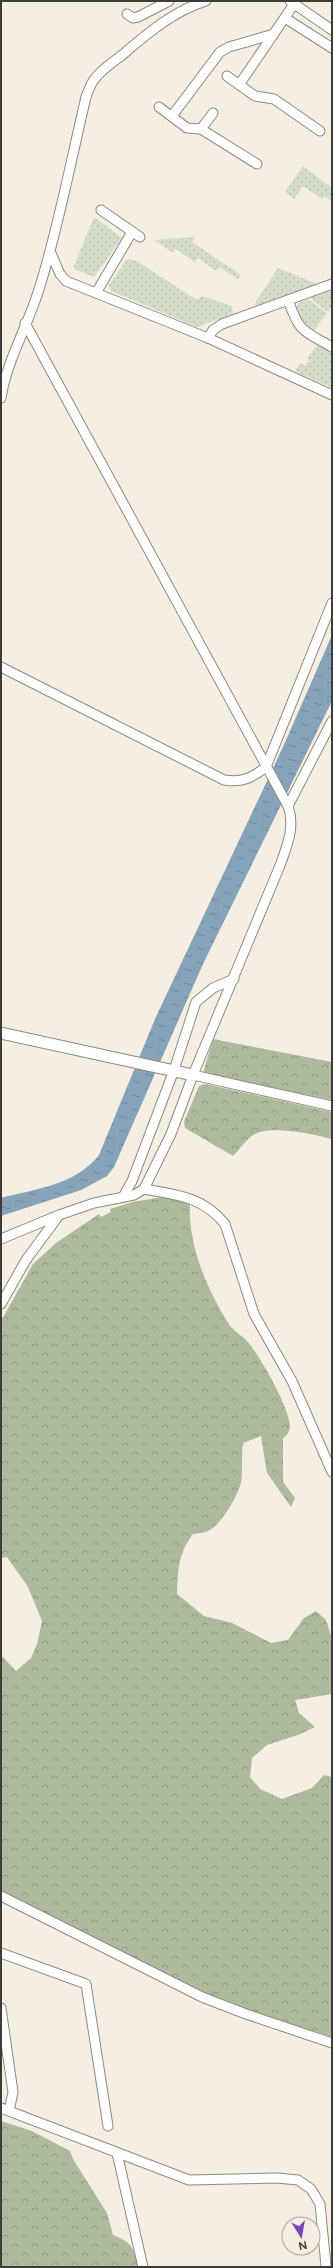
<svg xmlns="http://www.w3.org/2000/svg" width="333" height="2268" font-family="Figtree,sans-serif">
<style>
.grass{fill:url(#grass-dots)}
.forest{fill:url(#forest-crowns)}
.water{fill:url(#water-ripples)}
.lines{fill:none;stroke-linecap:round;stroke-linejoin:round}
.minor-casing{stroke:#8f897e;stroke-width:11}
.tertiary-casing{stroke:#8f897e;stroke-width:13}
.minor{stroke:#fff;stroke-width:9}
.tertiary{stroke:#fff;stroke-width:11}
</style>
<defs>
<pattern id="grass-dots" width="8" height="8" patternUnits="userSpaceOnUse"><rect width="8" height="8" fill="#d4ddca"/><path d="M2 2h.1M6 6h.1" fill="none" stroke="#b7bfae" stroke-width="1.8" stroke-linecap="round"/></pattern>
<pattern id="forest-crowns" width="20" height="18" patternUnits="userSpaceOnUse"><rect width="20" height="18" fill="#adbb9c"/><path d="M2 6a3 3 0 1 1 6 0M12 15a3 3 0 1 1 6 0" fill="none" stroke="#8e9980"/></pattern>
<pattern id="water-ripples" width="26" height="14" patternUnits="userSpaceOnUse"><rect width="26" height="14" fill="#86a3b9"/><path d="M2 4q2-2 4 0t4 0M15 11q2-2 4 0t4 0" fill="none" stroke="#6f8697"/></pattern>
</defs>
<rect width="100%" height="100%" fill="#f5eee2"/>
<g class="grass">
<path d="M303,166l29,22v13l-8,-5 -2,3 -19,-13 -9,13 -9,-7z"/>
<path d="M94,217l28,21 -28,39 -19,-8 -1,-3z"/>
<path d="M195,237l-3,5 49,33 -3,4 -19,-12 -3,4 -18,-13 -3,4 -19,-13 -3,4 -19,-13z"/>
<path d="M127,259l8,1 62,40 5,-4 30,10 1,8 -36,13 -86,-36 -2,-6z"/>
<path d="M278,268l37,15 1,2 -60,22 -1,-4z"/>
<path d="M332,290v16l-4,6 -16,-12 -1,-3z"/>
<path d="M308,299l19,14 -14,19 -11,-7 -6,-16 3,-6z"/>
<path d="M318,344l14,8v36l-37,-17 5,-8 5,3 4,-6 -2,-2z"/>
</g>
<g class="forest">
<path d="M213,1039l119,23v38l-129,-27z"/>
<path d="M205,1084l127,28v27c-18,-5 -61,-14 -77,-5 -8,4 -15,15 -22,22l-48,-28 -1,-6 15,-36z"/>
<path d="M168,1196l11,2 11,7c-2,42 18,86 40,121 4,5 11,9 16,14 12,12 45,70 44,87 0,2 -2,6 -3,8l-4,3v44l12,16 -4,9 -24,-34 -6,-37 -18,7c-2,12 0,30 -2,40 -4,14 -20,42 -33,48 -4,2 -10,2 -15,3 -15,20 -15,35 -16,60l27,22 28,7 39,20 17,-3 16,-22 12,-7 10,9 6,19v55l-37,6 4,13 16,14 -17,8 -31,10 -15,13 -2,19 10,12 22,10 30,-11 12,-13 8,2v260l-88,-28 -43,-18 -200,-101v-235l15,16 15,-13 6,-14 5,-23 -14,-34 -21,-30 -6,1v-237l32,-57 23,-21 43,-29 2,3 10,-5 -1,-3 23,-7z"/>
<path d="M1,2121l31,10 38,20 3,8 34,54 6,22c19,8 21,12 25,32h-137z"/>
</g>
<path class="water" d="M332,635v66l-129,263 -89,203 -7,9 -26,14 -80,26v-18c34,-9 75,-13 98,-43l56,-136 128,-272z"/>
<g class="lines">
<g class="minor-casing">
<g id="minor">
<path d="M290,1l42,29"/>
<path d="M127,14l6,4 5,-1 31,-16"/>
<path d="M285,18l47,30"/>
<path d="M227,76l28,20 19,3 46,32"/>
<path d="M239,85l55,-81"/>
<path d="M159,107l28,21 14,1 56,35"/>
<path d="M172,116l48,-64 9,-5 45,-13"/>
<path d="M201,129l12,-16"/>
<path d="M101,210l39,27"/>
<path d="M50,251l10,23 6,7 142,57 124,57"/>
<path d="M96,293l36,-61"/>
<path d="M288,300c12,34 15,30 44,47"/>
<path d="M208,338l5,-8 9,-6 110,-40"/>
<path d="M1,398c6,-39 28,-74 39,-112 19,-61 31,-126 46,-189 2,-5 4,-11 7,-16 7,-10 18,-18 28,-25 26,-22 52,-45 85,-55"/>
<path d="M1,667l223,113c18,3 28,-2 42,-13l66,-164"/>
<path d="M288,806l44,-85"/>
<path d="M193,1075l139,31"/>
<path d="M144,1189c33,6 58,7 81,35l29,90 38,67 40,91"/>
<path d="M123,1197l9,-16 42,-111 22,-68 17,-14 21,-9"/>
<path d="M1,1239l58,-24 35,-12 40,-8 10,-6 27,-55 22,-59 88,-212c7,-20 14,-37 7,-57l-263,-483"/>
<path d="M1,1304l25,-44 31,-42"/>
<path d="M1,1896l201,101 44,17 86,29"/>
<path d="M1,1953l85,31 22,142"/>
<path d="M1,2008l12,84 -4,19"/>
<path d="M1,2108l188,72 88,-2 21,2 13,9 9,15 6,62"/>
<path d="M117,2153l26,114"/>
</g>
</g>
<g class="tertiary-casing">
<path id="tertiary" d="M1,1033l192,42"/>
</g>
<use href="#minor" class="minor"/>
<use href="#tertiary" class="tertiary"/>
</g>
<rect width="333" height="2268" fill="none" stroke="#3e3c37" stroke-width="4"/>
<g transform="translate(301 2236) rotate(169)"><circle r="19" fill="#f5eee2" stroke="#aca79e"/>
<path d="M0-3L7 15L0 10L-7 15Z" fill="#7645bd"/>
<text y="-6" font-size="11" font-weight="bold" text-anchor="middle" fill="#3e3c37">N</text>
</g>
</svg>
